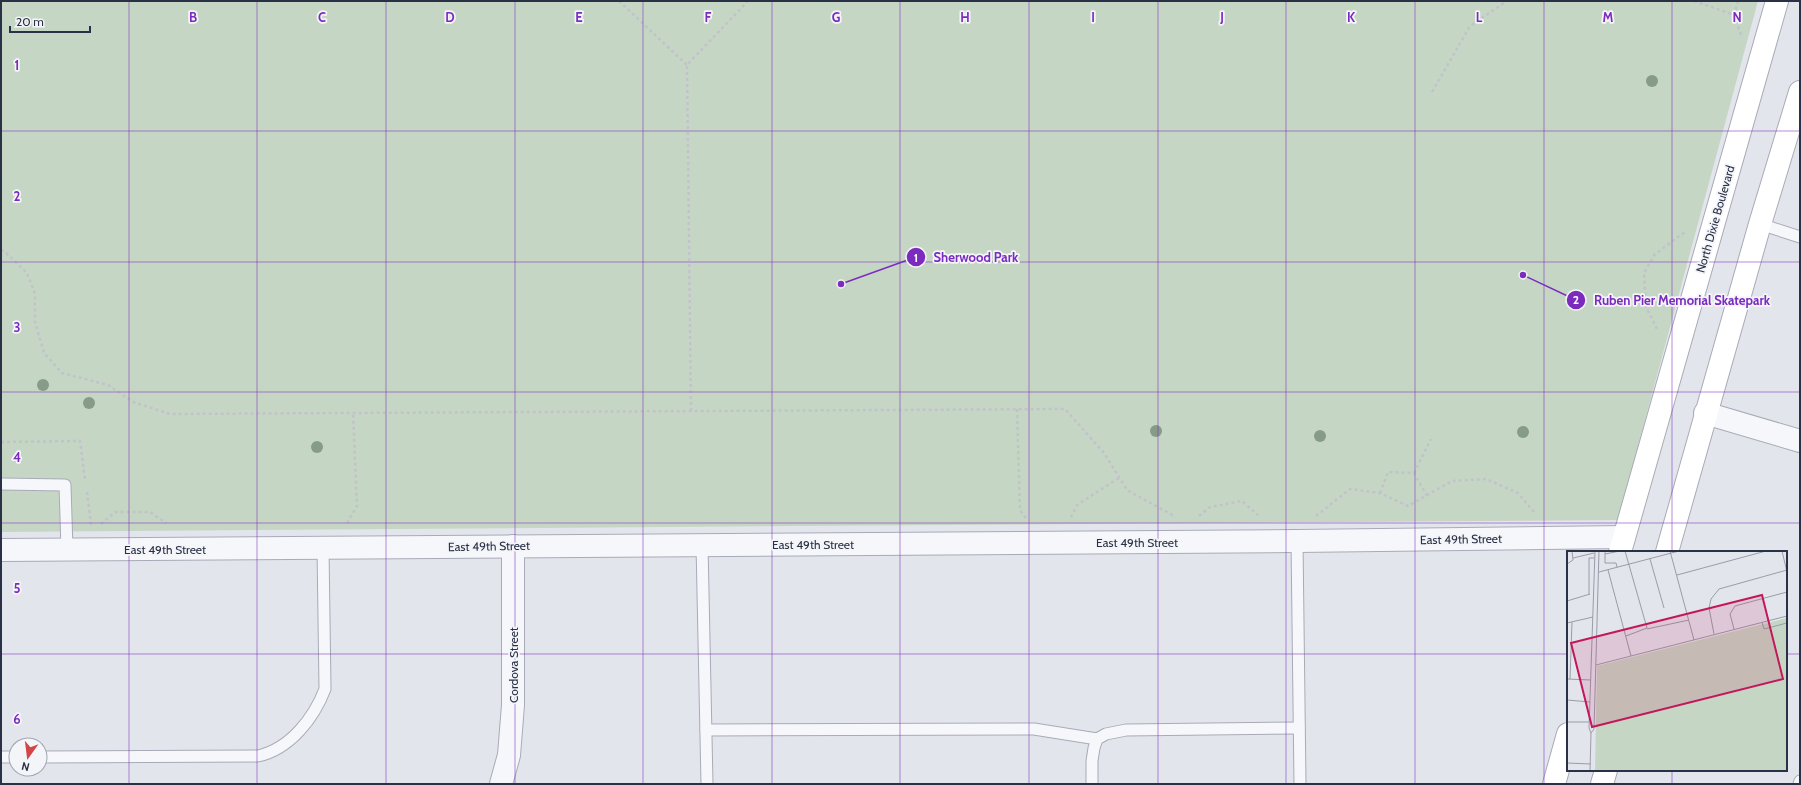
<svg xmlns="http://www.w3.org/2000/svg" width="1801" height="785" font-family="Cabin,sans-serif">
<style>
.green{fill:#c6d6c4}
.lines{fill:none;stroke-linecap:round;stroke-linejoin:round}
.service-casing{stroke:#a8abb7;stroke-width:13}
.minor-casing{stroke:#a8abb7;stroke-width:24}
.secondary-casing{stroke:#a8abb7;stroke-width:24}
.path{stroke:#c1c3cb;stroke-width:2.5;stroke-dasharray:3 3;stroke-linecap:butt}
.service{stroke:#f6f7fa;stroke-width:11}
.minor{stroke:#f6f7fa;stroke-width:22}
.secondary{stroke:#fff;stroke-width:22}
.tree{fill:#869c88}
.grid{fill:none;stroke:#7b2cbf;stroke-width:1;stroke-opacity:0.55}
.labels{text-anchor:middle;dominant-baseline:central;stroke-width:3.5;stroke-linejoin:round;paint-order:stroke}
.street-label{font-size:12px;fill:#2a3045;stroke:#f3f5f9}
.inset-road{fill:none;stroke:#999da9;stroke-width:1}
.view{fill:#c2185b;fill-opacity:0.15;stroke:#c2185b;stroke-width:2}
.inset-edge{fill:none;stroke:#2a3045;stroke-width:2}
.grid-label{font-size:13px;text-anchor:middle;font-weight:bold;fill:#7b2cbf;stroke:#f3f5f9;stroke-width:3.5;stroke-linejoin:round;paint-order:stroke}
.leader{fill:none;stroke:#7b2cbf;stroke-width:1.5}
.callout-dot{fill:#7b2cbf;stroke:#f3f5f9;stroke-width:1.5}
.mark-label{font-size:12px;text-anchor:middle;font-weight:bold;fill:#fff}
.callout-label{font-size:13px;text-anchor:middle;font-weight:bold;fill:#7b2cbf;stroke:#f3f5f9;stroke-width:3.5;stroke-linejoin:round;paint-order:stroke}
</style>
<rect width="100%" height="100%" fill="#e3e5ec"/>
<path class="green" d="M1,1h1757l-140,519 -1617,12z"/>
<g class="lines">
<g class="service-casing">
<g id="service">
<path d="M1760,224l40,13"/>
<path d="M1,484l64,1 2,65"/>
<path d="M1297,541l3,243"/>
<path d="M702,544l5,240"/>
<path d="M706,730l328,-1 63,10"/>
<path d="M1,757h15"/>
<path d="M40,757l218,-1c32,-7 56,-38 67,-67l-2,-141"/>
<path d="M1092,784v-23l2,-13 3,-9 9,-5 20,-4 173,-2"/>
<path d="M1799,784l1,-3"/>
</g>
</g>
<g class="minor-casing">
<g id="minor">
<path d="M1705,413l95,28"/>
<path d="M1,550l1296,-9 327,-4"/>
<path d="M501,784l8,-29 4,-50v-159"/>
</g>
</g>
<g class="secondary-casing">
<g id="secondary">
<path d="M1620,552l157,-551"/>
<path d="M1667,552l93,-328 40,-132"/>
<path d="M1554,784l14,-50"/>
<path d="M1602,784l4,-14"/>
</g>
</g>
<g class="path">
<path d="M619,1l68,64"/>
<path d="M1694,1l40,14 4,-14"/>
<path d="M1734,15l7,20"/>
<path d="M1432,92l38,-66 37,-25"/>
<path d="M1,250l3,1 23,22 8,21v28l9,31 18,20 46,12 25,17 37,12 895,-5 39,44 23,37 47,26"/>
<path d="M1657,329l-11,-22 -2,-34 11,-19 30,-22"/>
<path d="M1017,409l3,101 6,8"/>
<path d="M691,411l-4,-346 61,-64"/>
<path d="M1,442l79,-1 5,38"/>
<path d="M1414,473l17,-34"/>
<path d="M87,492l4,33"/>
<path d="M1380,493l8,-21 26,1 13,23"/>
<path d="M1199,516l11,-9 32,-6 16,14"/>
<path d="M1316,516l34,-27 30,4 28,13 44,-25 34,-2 32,14 16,19"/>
<path d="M1071,517l6,-12 42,-27"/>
<path d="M347,523l10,-17 -4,-94"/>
<path d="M101,524l14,-12h35l16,11"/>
</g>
<use href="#service" class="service"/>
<use href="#minor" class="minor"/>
<use href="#secondary" class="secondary"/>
</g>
<g class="tree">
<circle cx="1652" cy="81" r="6"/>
<circle cx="43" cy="385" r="6"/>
<circle cx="89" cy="403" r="6"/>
<circle cx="1156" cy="431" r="6"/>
<circle cx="1523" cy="432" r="6"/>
<circle cx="1320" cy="436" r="6"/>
<circle cx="317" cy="447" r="6"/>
</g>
<path class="grid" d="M129,1v783M257,1v783M386,1v783M515,1v783M643,1v783M772,1v783M900,1v783M1029,1v783M1158,1v783M1286,1v783M1415,1v783M1544,1v783M1672,1v551M1,131h1799M1,262h1799M1,392h1799M1,523h1799M1,654h1567M1786,654h14M1672,770v14"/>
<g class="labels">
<g class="street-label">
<text transform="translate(1715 219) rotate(-74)">North Dixie Boulevard</text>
<text transform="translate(1461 539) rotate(-1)">East 49th Street</text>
<text x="1137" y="542">East 49th Street</text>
<text x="813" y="544">East 49th Street</text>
<text transform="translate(489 546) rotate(-1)">East 49th Street</text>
<text x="165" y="549">East 49th Street</text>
<text transform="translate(513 665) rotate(-90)">Cordova Street</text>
</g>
</g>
<g transform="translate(1567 551)">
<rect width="220" height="220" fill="#e3e5ec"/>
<path d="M220,67v153h-192l2,-105z" fill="#c6d6c4"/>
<path class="inset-road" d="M38,0v3l15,-3M58,0l22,77 -21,8M103,0l24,89M215,0l5,21M38,3v9h11l1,4M6,7l21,-5M83,8l14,49M0,13l6,-4 -1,-9M41,19l23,86M32,21l80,-21M110,24l89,-24M22,44v-37h5M0,50l23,-7M195,71l2,7 23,-6M0,72l26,-6M80,78l42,-9M167,78l-4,-15 5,-8 52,-14M147,83l-5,-26 2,-9 8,-10 68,-19M29,114l191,-49M0,128l24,1M3,128l2,-57M0,149l23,2M0,171h22M24,182l3,-4 5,-178M0,212l24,1M23,220l1,-38 -2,-5 6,-177"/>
<path class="view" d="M195,44l21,84 -191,48 -21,-84z"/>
<rect width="220" height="220" class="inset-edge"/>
</g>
<g class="grid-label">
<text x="193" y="22">B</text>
<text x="322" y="22">C</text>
<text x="450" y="22">D</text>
<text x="579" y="22">E</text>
<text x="708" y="22">F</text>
<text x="836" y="22">G</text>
<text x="965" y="22">H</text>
<text x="1093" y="22">I</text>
<text x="1222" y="22">J</text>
<text x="1351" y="22">K</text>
<text x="1479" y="22">L</text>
<text x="1608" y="22">M</text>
<text x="1737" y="22">N</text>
<text x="17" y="70">1</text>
<text x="17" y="201">2</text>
<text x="17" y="332">3</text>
<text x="17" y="462">4</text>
<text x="17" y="593">5</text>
<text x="17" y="724">6</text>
</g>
<path class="leader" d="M841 284L916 257M1523 275L1576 300"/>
<g class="callout-dot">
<circle cx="841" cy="284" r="4"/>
<circle cx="1523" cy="275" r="4"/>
<circle cx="916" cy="257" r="10"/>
<circle cx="1576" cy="300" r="10"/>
</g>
<g class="mark-label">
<text x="916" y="262">1</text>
<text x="1576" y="304">2</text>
</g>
<g class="callout-label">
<text x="976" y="262">Sherwood Park</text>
<text x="1682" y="305">Ruben Pier Memorial Skatepark</text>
</g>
<rect width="1801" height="785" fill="none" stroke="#2a3045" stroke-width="4"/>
<g transform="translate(28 757) rotate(194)"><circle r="19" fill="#f3f5f9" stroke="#a3a6b1"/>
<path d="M0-3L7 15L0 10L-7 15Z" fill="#d34646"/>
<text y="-6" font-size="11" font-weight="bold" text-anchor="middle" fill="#2a3045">N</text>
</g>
<path d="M10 26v6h80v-6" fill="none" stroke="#2a3045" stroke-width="2"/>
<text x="16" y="26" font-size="12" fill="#2a3045" stroke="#f3f5f9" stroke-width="3" paint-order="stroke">20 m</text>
</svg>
